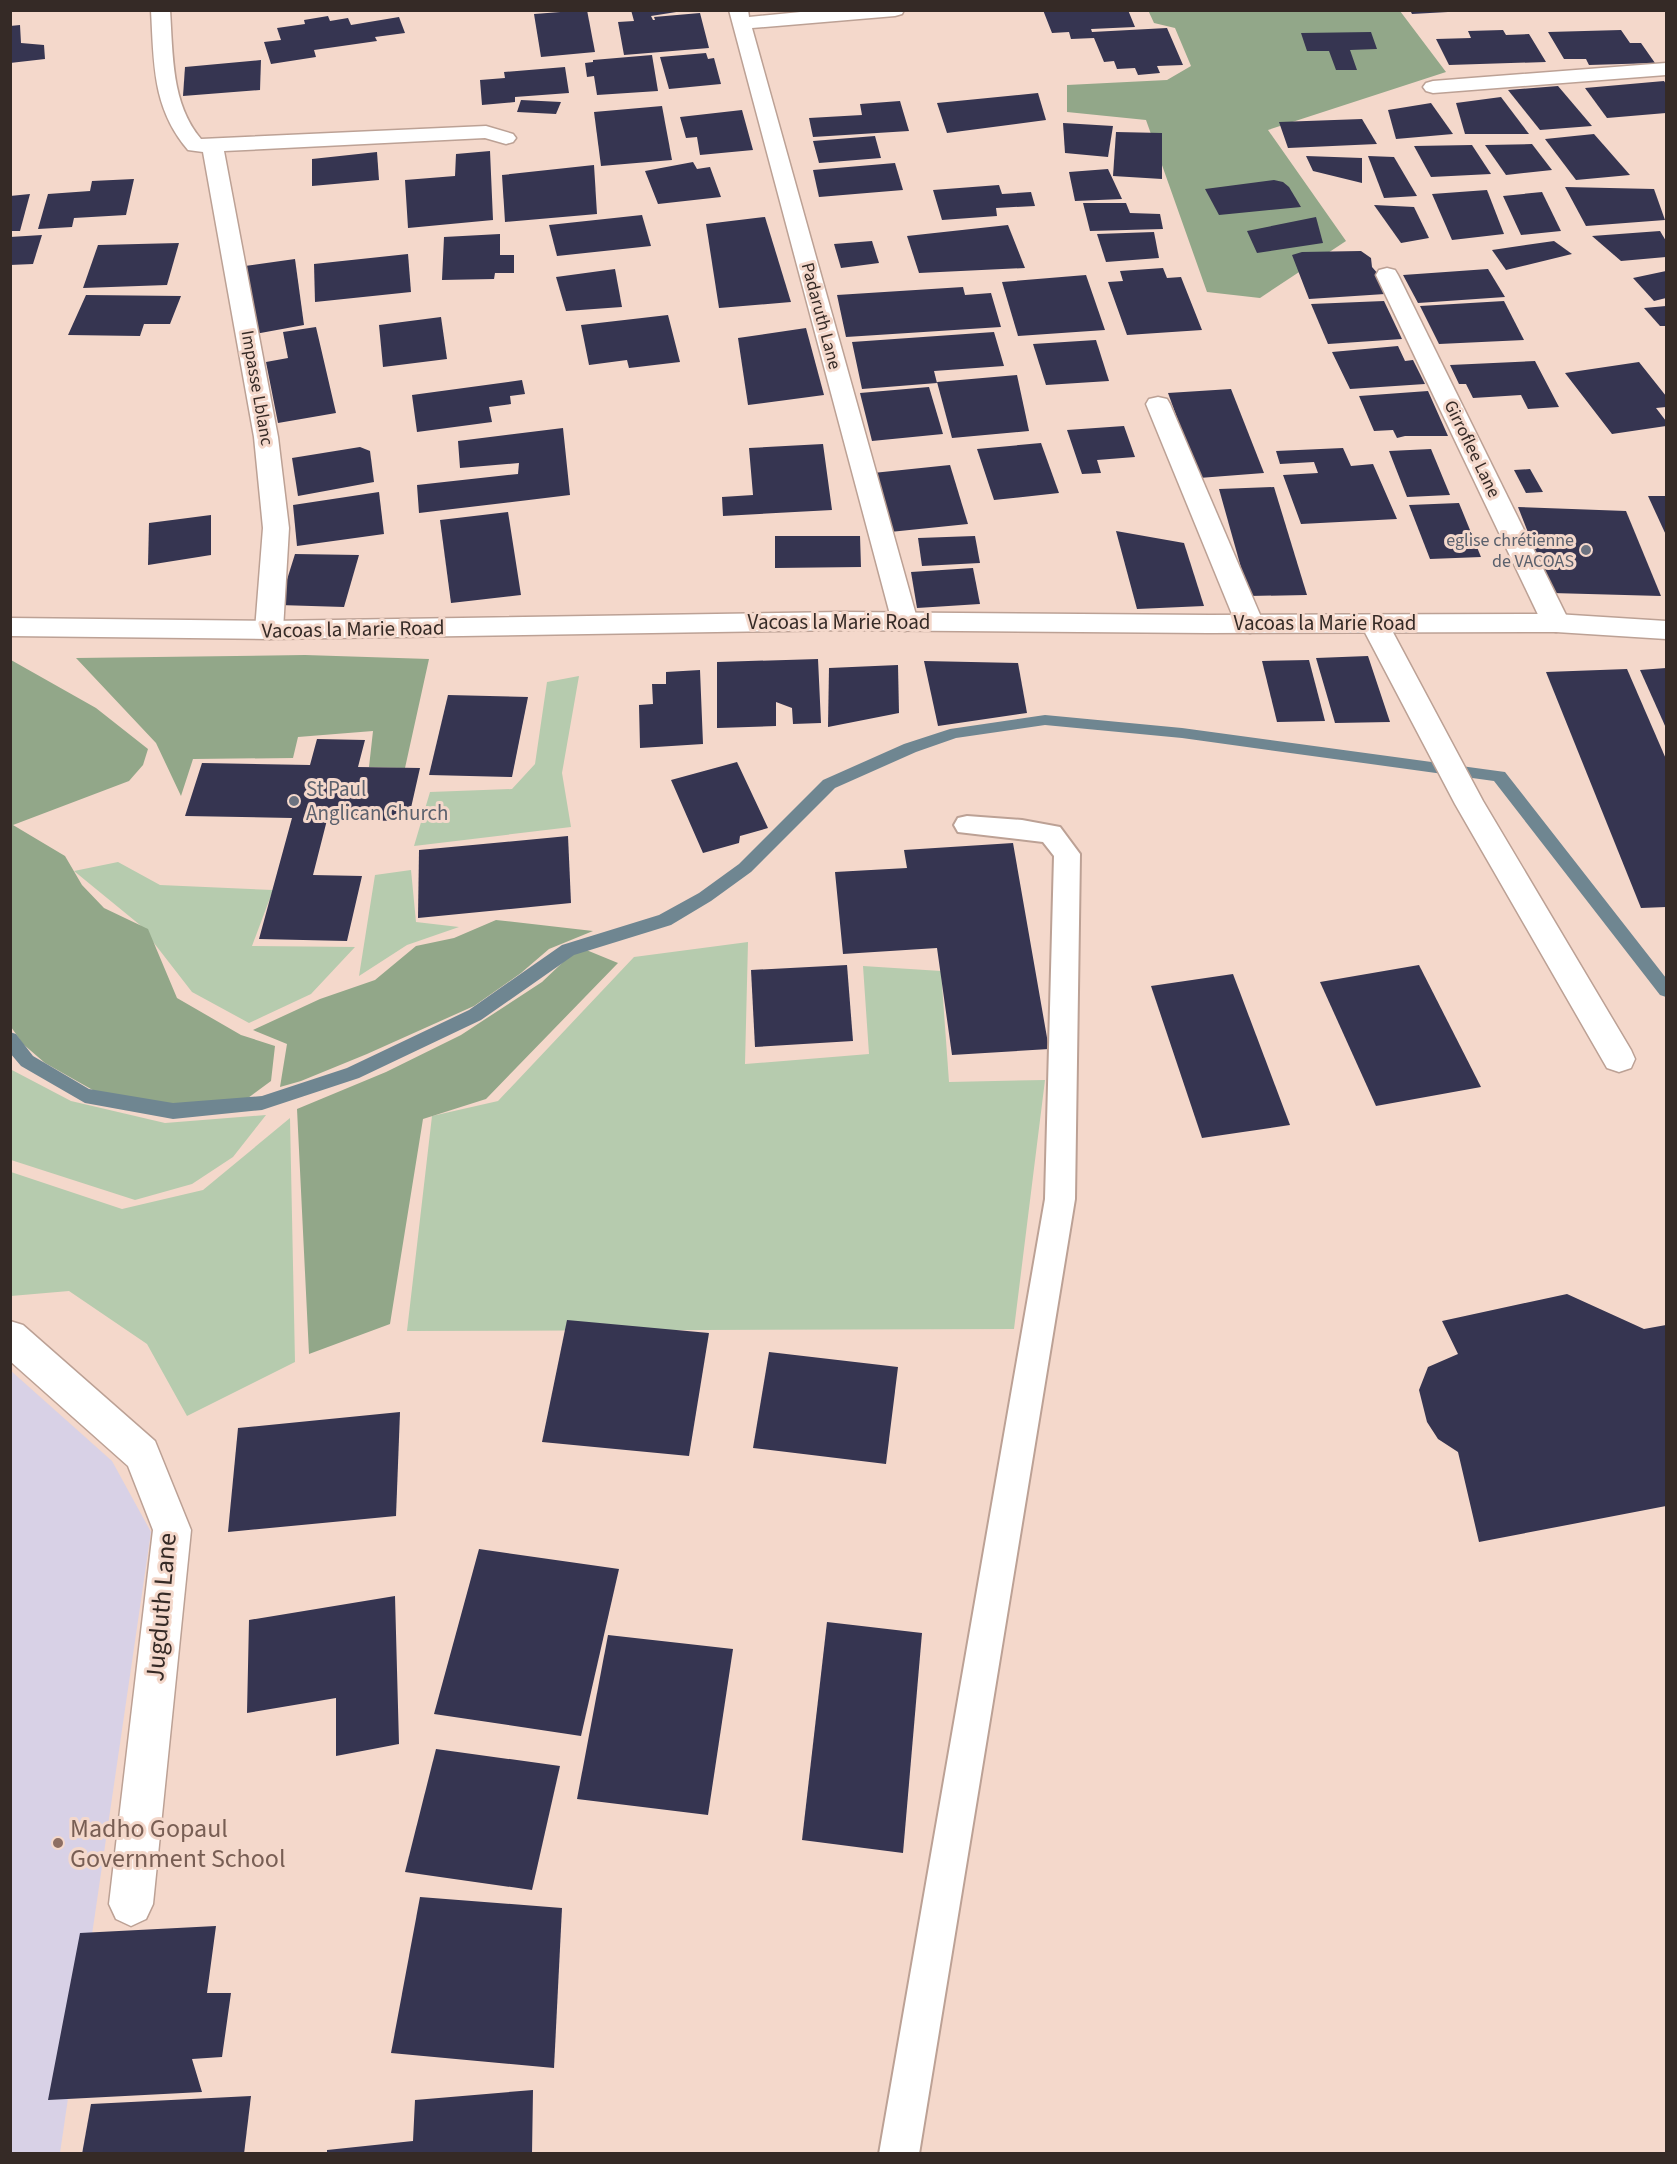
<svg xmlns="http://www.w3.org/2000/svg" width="1677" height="2164" font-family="'Source Sans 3',sans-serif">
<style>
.education{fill:#d8d1e6}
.green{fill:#b6cbae}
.forest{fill:#92a789}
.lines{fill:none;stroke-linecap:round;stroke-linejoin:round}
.stream{fill:#6f8691;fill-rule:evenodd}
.building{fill:#363551}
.service-casing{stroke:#bca195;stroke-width:4}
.minor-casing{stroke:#bca195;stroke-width:3}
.secondary-casing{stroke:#bca195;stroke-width:3}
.service{fill:#fff;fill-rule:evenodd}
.minor{fill:#fff;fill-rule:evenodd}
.secondary{fill:#fff;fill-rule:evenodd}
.worship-dot{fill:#6b7280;stroke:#f4d8cb;stroke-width:2}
.education-dot{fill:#8d6e63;stroke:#f4d8cb;stroke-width:2}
.labels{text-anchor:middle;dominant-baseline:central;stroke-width:6;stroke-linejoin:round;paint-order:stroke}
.far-street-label{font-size:18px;fill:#352a26;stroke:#f4d8cb}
.far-worship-label{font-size:18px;fill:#5b616d;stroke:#f4d8cb;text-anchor:end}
.street-label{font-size:21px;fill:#352a26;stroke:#f4d8cb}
.worship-label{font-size:21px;fill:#5b616d;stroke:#f4d8cb;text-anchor:start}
.near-street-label{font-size:26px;fill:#352a26;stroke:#f4d8cb}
.near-education-label{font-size:26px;fill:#785e54;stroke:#f4d8cb;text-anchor:start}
</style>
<rect width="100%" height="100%" fill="#f4d8cb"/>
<path class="education" d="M10,1370l102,91 39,71 -91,621h-49z"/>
<g class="green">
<path d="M579,676l-17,97 9,54 -157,19 16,-54 82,-3 23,-25 12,-82z"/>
<path d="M118,862l42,23 113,5 -21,56 103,1 -44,47 -62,29 -57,-31 -52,-67 -66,-54z"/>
<path d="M411,870l5,52 43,5 -52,18 -48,31 16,-101z"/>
<path d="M748,942l-3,122 124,-10 -6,-88 78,5 8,111 96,-2 -31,249 -607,2 25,-215 66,-15 136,-144z"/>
<path d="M10,1069l61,32 94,22 101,-8 -33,42 -41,27 -57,16 -124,-40z"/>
<path d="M290,1118l5,244 -108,54 -40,-72 -78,-53 -58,5v-124l111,37 81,-19z"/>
</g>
<g class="forest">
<path d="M1148,10l252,1 46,61 -178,58 78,111 -86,57 -53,-6 -61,-172 -79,-8v-27l100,-5 24,-14 -16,-38 -21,-5z"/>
<path d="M305,655l124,4 -24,109 -36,-1 4,-36 -75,6 -5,21 -100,1 -12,37 -25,-53 -80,-85z"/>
<path d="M11,660l85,48 52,41 -5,16 -14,16 -116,44 52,31 17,29 22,23 44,21 29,69 64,37 34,11 -4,35 -23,17 -72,8 -78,-13 -53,-30 -22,-19 -12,-17z"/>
<path d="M496,920l97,11 -44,18 -28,24 -47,33 -107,48 -66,27 -21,6 7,-43 -34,-14 67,-31 55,-19 41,-34 38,-8z"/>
<path d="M579,947l39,16 -132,136 -63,20 -33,205 -81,30 -12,-245 89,-37 75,-37 81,-53z"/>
</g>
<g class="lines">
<path class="stream" d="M1045,715l137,13 323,44 161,206v19l-6,-2 -166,-214 -312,-43 -137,-13 -89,13 -40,14 -81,36 -84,84 -40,29 -40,24 -97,30 -93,65 -122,58 -97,32 -89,9 -88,-16 -64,-37 -11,-13v-21l6,2 17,22 56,33 84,14 89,-7 85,-28 122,-58 93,-65 97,-30 40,-22 40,-29 84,-84 81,-36 46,-15z"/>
</g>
<g class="building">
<path d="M587,10l8,42 -54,5 -7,-43z"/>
<path d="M631,10h58l-38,6 2,4h2l-1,-3 46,-4 9,35 -85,7 -6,-33 16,-1z"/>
<path d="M1043,10h85l7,17 -44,2 1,3 75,-4 16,37 -26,1 3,7 -22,2 -3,-7 -18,1 -3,-8 -10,1 -10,-24 -23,1 -2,-7 -17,1z"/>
<path d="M1410,10h38v2l-36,2z"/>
<path d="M328,16l2,5 18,-3 3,7 48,-8 6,16 -30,4 2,4 -63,9 2,7 -45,7 -7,-22 17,-2 -4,-12 28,-4 -1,-4z"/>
<path d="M20,25l1,18 23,2 1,14 -35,4v-37z"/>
<path d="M1503,30l3,5 23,-1 17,28 -97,3 -13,-26 35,-1 -3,-7z"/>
<path d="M1621,30l9,13h11l14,20 -66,2 -3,-6h-22l-16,-27z"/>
<path d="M1371,32l6,17 -27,1 7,20h-21l-7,-19h-22l-6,-18z"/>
<path d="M706,53l2,6 6,-1 7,26 -52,5 -9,-32z"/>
<path d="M652,55l6,36 -61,4 -3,-19 -7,1 -2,-14 8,-1v-2z"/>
<path d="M261,60l-1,30 -77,6 2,-29z"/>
<path d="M565,67l4,26 -54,4v5l-33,3 -2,-25 25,-2 -1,-6z"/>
<path d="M1664,81l2,3v29l-59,5 -22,-30z"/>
<path d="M1558,86l34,40 -52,4 -32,-40z"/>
<path d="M1038,93l8,27 -99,13 -10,-30z"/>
<path d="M1501,97l28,37h-64l-9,-31z"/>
<path d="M521,100l40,2 -5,12 -39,-2z"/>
<path d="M900,101l9,30 -96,6 -4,-19 53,-3 -2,-11z"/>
<path d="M1431,103l22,31 -57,5 -8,-29z"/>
<path d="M662,106l10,54 -71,6 -7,-54z"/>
<path d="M742,110l11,40 -53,5 -3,-18 -11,1 -6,-21z"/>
<path d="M1362,119l15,25 -89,4 -9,-26z"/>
<path d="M1063,123l50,3 -5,31 -43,-4z"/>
<path d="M1116,132l46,1v46l-49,-3z"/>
<path d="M1594,134l36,41 -54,5 -31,-41z"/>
<path d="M875,136l6,22 -62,5 -6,-22z"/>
<path d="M1532,144l20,26 -46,5 -21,-30z"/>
<path d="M1472,145l19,29 -60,3 -17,-31z"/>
<path d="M490,151l3,69 -85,8 -3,-48 50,-4 1,-22z"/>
<path d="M377,152l2,28 -67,6v-27z"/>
<path d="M1306,156l56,2v25l-49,-12z"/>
<path d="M1368,156l26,1 23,39 -33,2z"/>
<path d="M693,162l4,7 13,-2 11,30 -63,7 -13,-33z"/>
<path d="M895,163l8,27 -84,7 -6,-27z"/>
<path d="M594,165l3,49 -92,8 -3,-47z"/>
<path d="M1108,169l14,30 -47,2 -6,-29z"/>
<path d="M134,179l-8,36 -52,3 -2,9 -34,2 10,-35 42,-3 2,-10z"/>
<path d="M1274,180l9,2 6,5 12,20 -82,8 -14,-26z"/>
<path d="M999,185l3,9 29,-2 4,14 -39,2 1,8 -55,4 -9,-30z"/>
<path d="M1565,187l89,2 11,31 -79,6z"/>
<path d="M1487,190l17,44 -52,6 -20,-46z"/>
<path d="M1542,192l19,39 -40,4 -18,-39z"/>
<path d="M30,194l-10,37h-10v-35z"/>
<path d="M1083,203h43l4,10 30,1 3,15 -73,2z"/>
<path d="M1374,205l40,2 15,31 -28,5z"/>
<path d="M642,215l9,31 -94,10 -8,-31z"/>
<path d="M765,217l26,85 -72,6 -13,-84z"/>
<path d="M1316,217l7,26 -66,10 -10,-22z"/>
<path d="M1008,225l17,43 -106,5 -12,-37z"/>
<path d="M1660,231l6,10v16l-45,4 -29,-25z"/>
<path d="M1154,232l5,26 -53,4 -9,-28z"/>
<path d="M500,234v21h14v18h-19l-1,6 -52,1 2,-43z"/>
<path d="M42,235l-9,29 -23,1v-28z"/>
<path d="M872,241l7,22 -38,5 -7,-24z"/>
<path d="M1554,241l18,13 -66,16 -14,-20z"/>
<path d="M179,243l-12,42 -84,3 15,-43z"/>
<path d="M1361,251l10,7 1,9 7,8 6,19 -76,5 -17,-44 10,-3z"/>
<path d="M408,254l3,38 -96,10 -1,-38z"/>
<path d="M295,259l9,66 -49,9 -10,-68z"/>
<path d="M1163,268l4,10 14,-1 21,53 -75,5 -19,-53 15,-1 -3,-10z"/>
<path d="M615,269l7,38 -56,4 -10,-34z"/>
<path d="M1488,269l17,28 -87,6 -15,-28z"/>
<path d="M1666,271v27l-12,3 -21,-23z"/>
<path d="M1086,275l19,55 -87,6 -16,-54z"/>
<path d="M963,287l2,8 26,-2 10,34 -155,10 -9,-42z"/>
<path d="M86,295l95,1 -11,28h-26l-4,12 -72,-1z"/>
<path d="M1384,301l18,38 -74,5 -17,-40z"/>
<path d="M1504,301l20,39 -85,4 -19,-38z"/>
<path d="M1666,306v20h-6l-16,-18z"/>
<path d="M668,315l12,47 -51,6 -2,-8 -38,5 -8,-40z"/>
<path d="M441,317l6,42 -64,8 -4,-42z"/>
<path d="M316,327l20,86 -58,10 -12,-61 22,-4 -5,-26z"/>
<path d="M806,328l18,67 -76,10 -10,-67z"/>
<path d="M994,332l10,34 -70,5 3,12 -75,6 -10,-47z"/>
<path d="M1096,340l13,41 -63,4 -13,-41z"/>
<path d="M1398,346l7,15 8,-1 12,24 -75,5 -18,-37z"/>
<path d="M1535,361l24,46 -31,2 -7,-14 -48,3 -7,-14h-7l-9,-19z"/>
<path d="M1639,362l27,34v11l-10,1 10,13v5l-54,8 -47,-61z"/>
<path d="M1017,375l12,56 -77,7 -15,-56z"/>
<path d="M522,380l3,14 -15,2 1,8 -22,3 3,15 -75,10 -5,-37z"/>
<path d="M929,387l14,47 -71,7 -12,-48z"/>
<path d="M1231,389l33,84 -65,5 -31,-85z"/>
<path d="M1428,391l20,45h-43l-8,2 -4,-8 -19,1 -15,-35z"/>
<path d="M1124,426l11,31 -38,3 4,13 -19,1 -15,-44z"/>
<path d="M563,428l7,67 -151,18 -2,-28 101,-11 1,-11 -59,5 -2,-27z"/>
<path d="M1041,443l18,50 -65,7 -17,-51z"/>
<path d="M823,444l9,66 -109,6 -1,-19 31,-2 -4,-47z"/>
<path d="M360,447l10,4 4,31 -76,14 -6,-38z"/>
<path d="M1343,448l8,18 22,-2 24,55 -96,5 -18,-49 35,-2 -4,-11 -34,2 -4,-13z"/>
<path d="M1431,449l19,46 -43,2 -18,-46z"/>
<path d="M950,465l18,59 -78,8 -17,-59z"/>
<path d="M1530,469l13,23 -17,1 -12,-23z"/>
<path d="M1274,487l33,108 -58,1 -30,-107z"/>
<path d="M379,492l5,42 -87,12 -4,-41z"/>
<path d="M1648,496h18v39z"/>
<path d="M1459,503l22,54 -51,2 -21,-54z"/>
<path d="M1518,507l108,4 35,85 -109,-3z"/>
<path d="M508,512l13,83 -70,8 -11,-83z"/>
<path d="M211,515v40l-63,10 1,-42z"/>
<path d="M1116,531l68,12 20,63 -67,3z"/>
<path d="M775,536h85l1,31 -86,1z"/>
<path d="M975,536l5,27 -58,3 -4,-28z"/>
<path d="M295,554l64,1 -15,52 -65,-2z"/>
<path d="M973,568l7,36 -63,4 -6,-36z"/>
<path d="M1368,656l22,66 -55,1 -19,-65z"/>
<path d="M818,659l3,64 -28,1 -1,-16 -16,-6v24l-59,2v-66z"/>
<path d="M1309,660l16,61 -48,1 -15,-61z"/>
<path d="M924,661l94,2 9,50 -89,13z"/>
<path d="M898,665l1,48 -71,14 1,-59z"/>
<path d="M1666,668v60l-26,-58z"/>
<path d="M1627,669l39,90v148l-25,1 -95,-236z"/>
<path d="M700,670l3,74 -63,4 -1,-43 14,-1 -1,-20h14v-12z"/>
<path d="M448,695l80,2 -16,80 -83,-2z"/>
<path d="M317,739l48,1 -7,27 62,1 -12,53 -81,-1 -14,55 49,1 -15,65 -88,-2 33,-121 -107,-2 17,-53 108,2z"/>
<path d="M737,762l31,66 -28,8 -1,7 -36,10 -32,-73z"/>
<path d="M568,836l3,67 -153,15 1,-68z"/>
<path d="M1013,843l36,206 -97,6 -15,-107 -94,6 -8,-82 72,-4 -3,-18z"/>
<path d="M847,965l6,76 -98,6 -4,-77z"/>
<path d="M1419,965l62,122 -105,19 -56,-124z"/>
<path d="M1233,974l57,151 -88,13 -51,-152z"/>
<path d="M1567,1294l77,35 22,-4v181l-187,36 -21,-90 -20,-13 -11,-17 -8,-32 9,-23 30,-13 -16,-33z"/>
<path d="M567,1320l142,13 -20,123 -147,-14z"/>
<path d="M769,1352l129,15 -12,97 -133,-16z"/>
<path d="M400,1412l-4,104 -168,16 10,-104z"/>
<path d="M479,1549l140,20 -38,167 -147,-22z"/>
<path d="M395,1596l4,148 -63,12v-58l-89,15 2,-93z"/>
<path d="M827,1622l95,11 -19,220 -101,-13z"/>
<path d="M608,1635l125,14 -25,166 -131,-16z"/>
<path d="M436,1749l124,17 -28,124 -127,-18z"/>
<path d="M420,1897l142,11 -8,160 -163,-15z"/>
<path d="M216,1926l-9,67h24l-9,64 -30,2 10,33 -154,8 32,-167z"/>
<path d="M533,2090l-1,64h-205v-4l86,-9 2,-41z"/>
<path d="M251,2096l-7,58h-162l9,-50z"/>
</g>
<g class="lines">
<g class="service-casing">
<path id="service" d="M967,816l55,4 38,7 20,27 -5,345 -156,955h-40l166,-955 9,-343 -11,-14 -85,-10 -4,-7 4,-7z"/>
</g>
<g class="minor-casing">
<g id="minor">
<path d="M151,10h19c3,44 1,94 31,129l285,-13 27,8 3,4 -3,4 -7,2 -21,-6 -261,13 54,286 11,91 -6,102 -4,6 -10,3 -10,-3 -4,-6 8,-102 -9,-91 -51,-285 -15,-2c-36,-42 -34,-87 -37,-140z"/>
<path d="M729,10h19l1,7 72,-7h83l-2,4 -7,2 -143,12 166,594 -3,6 -10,3 -10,-3 -3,-6z"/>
<path d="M1666,63v12l-233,18 -7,-2 -3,-4 3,-4 7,-2z"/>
<path d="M1387,268l8,2 3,5 172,348 -4,6 -10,3 -10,-3 -4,-6 -166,-348 3,-5z"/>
<path d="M1158,397l9,2 3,5 94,220 -4,6 -10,3 -10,-3 -4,-6 -90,-220 3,-5z"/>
<path d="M1374,614l10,3 4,6 95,178 148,249 4,9 -4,9 -12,4 -12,-4 -152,-264 -95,-181 4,-6z"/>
<path d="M10,1321l13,4 132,116 36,89 -38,374 -7,15 -15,7 -15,-7 -7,-15 44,-374 -25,-64 -118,-105z"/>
</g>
</g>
<g class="secondary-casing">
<path id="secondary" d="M844,612l365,3 347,-1 110,7v18l-110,-7 -347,1 -365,-3 -575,9 -259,-3v-18l259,3z"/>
</g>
<use href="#service" class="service"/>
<use href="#minor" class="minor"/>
<use href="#secondary" class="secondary"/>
</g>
<g class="worship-dot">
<circle cx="1586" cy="550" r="6"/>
<circle cx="294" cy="801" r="6"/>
</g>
<circle class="education-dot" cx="58" cy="1843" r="6"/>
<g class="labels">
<g class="far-street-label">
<text transform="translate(821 316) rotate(75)">Padaruth Lane</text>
<text transform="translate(257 388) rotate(80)">Impasse Lblanc</text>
<text transform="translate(1472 449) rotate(64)">Girroflee Lane</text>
</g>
<g class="far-worship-label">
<text x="1574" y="540">eglise chrétienne<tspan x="1574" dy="21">de VACOAS</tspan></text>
</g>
<g class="street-label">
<text x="839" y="622">Vacoas la Marie Road</text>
<text x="1325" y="623">Vacoas la Marie Road</text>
<text transform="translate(353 629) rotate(-1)">Vacoas la Marie Road</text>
</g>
<g class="worship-label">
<text x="306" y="789">St Paul<tspan x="306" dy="24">Anglican Church</tspan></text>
</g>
<g class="near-street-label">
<text transform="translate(161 1607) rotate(-85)">Jugduth Lane</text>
</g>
<g class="near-education-label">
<text x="70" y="1828">Madho Gopaul<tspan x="70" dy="30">Government School</tspan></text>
</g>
</g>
<rect width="1677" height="2164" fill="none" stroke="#352a26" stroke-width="24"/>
</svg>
